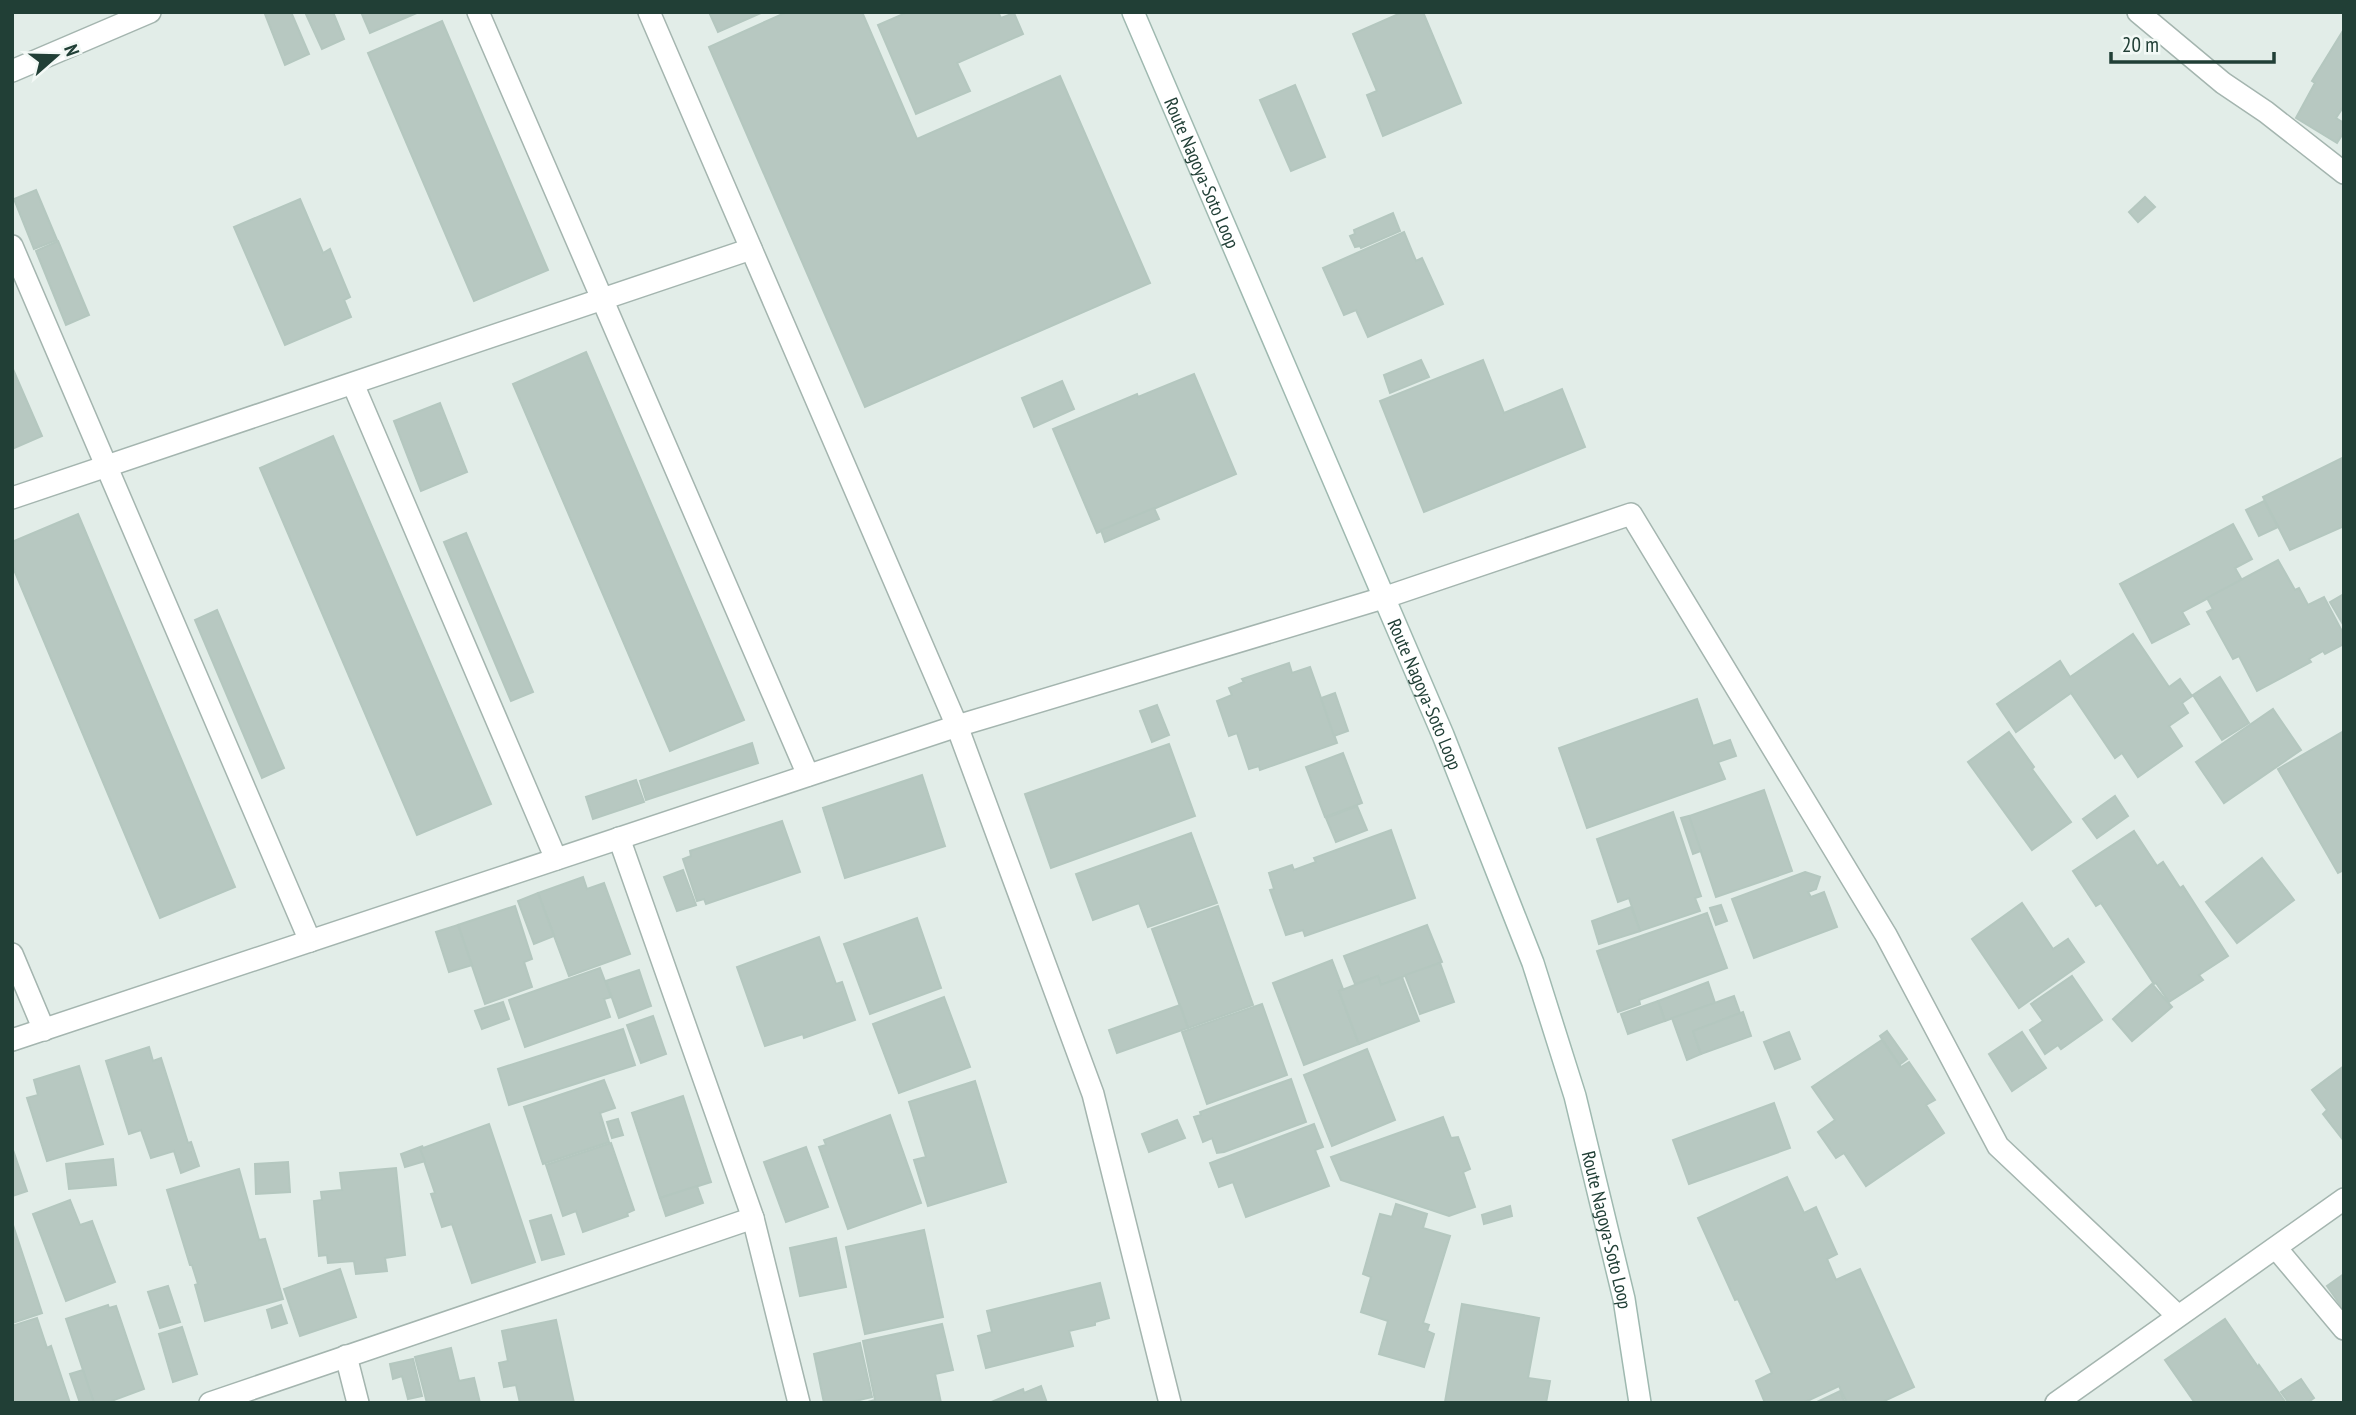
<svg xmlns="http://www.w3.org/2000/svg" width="2356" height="1415" font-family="'PT Sans Narrow',sans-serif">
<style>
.building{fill:#b7c8c1;stroke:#b4c7bf;stroke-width:2}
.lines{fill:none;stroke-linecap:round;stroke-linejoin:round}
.lane-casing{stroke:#a4b5af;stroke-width:24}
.street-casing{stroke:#a4b5af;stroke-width:24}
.secondary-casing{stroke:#9fb9b0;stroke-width:24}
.lane{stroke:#fff;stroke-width:21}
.street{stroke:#fff;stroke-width:21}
.secondary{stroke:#fff;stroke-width:21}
.labels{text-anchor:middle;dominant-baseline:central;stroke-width:5;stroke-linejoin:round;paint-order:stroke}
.street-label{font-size:19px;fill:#213f36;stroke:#f3f9f6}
</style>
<rect width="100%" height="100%" fill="#e2ede8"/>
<g class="building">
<path d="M270,12h21l18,42 -24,11 -20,-51z"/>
<path d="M305,12h28l11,27 -22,10z"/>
<path d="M361,12h58l-49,21z"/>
<path d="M709,12h54l-45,20z"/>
<path d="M787,12h75l55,127 143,-63 90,207 -285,124 -156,-360z"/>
<path d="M908,12h90l3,6 13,-5 9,21 -66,29 13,28 -54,23 -38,-89z"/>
<path d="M1403,12h20l38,91 -78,33 -16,-41 10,-4 -24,-57z"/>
<path d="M442,21l106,249 -74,31 -106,-248z"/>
<path d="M2344,29v77l-8,12 8,5v9l-7,11 -41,-25 19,-35 -3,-2z"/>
<path d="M1295,85l30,72 -34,14 -31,-71z"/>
<path d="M36,190l21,50 -23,9 -20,-50z"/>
<path d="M2145,197l10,10 -17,15 -9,-10z"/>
<path d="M300,199l23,54 7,-4 20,48 -6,3 7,17 -66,28 -51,-118z"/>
<path d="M1393,213l7,18 -39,17 -1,-2 -5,1 -5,-11 5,-2 -1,-4z"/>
<path d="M1404,232l12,29 6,-3 21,46 -75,33 -12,-27 -12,5 -21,-47z"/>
<path d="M58,241l31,74 -23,10 -30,-74z"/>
<path d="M586,352l158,368 -74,31 -157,-367z"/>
<path d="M1421,360l8,17 -39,16 -6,-18z"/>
<path d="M1483,360l21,53 58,-24 23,58 -161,65 -44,-111z"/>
<path d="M12,367l30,69 -30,13z"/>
<path d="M1194,374l42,100 -139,59 -44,-104 84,-35 1,3z"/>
<path d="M1062,381l12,28 -40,18 -12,-29z"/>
<path d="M440,403l27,69 -46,19 -27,-70z"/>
<path d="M333,436l158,368 -74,31 -157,-367z"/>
<path d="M2344,457v69l-54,24 -27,-53z"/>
<path d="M2264,501l14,26 -19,9 -13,-26z"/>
<path d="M1154,508l5,11 -54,23 -4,-12z"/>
<path d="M78,514l157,373 -75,31 -148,-353v-23z"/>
<path d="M2233,524l19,35 -17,9 7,12 -60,32 7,12 -37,19 -32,-59z"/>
<path d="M466,533l67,159 -22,9 -67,-159z"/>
<path d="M2278,560l17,30 4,-2 9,17 16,-8 20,38v9l-19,10 -2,-3 -14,8 2,3 -54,29 -18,-35 -6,3 -26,-47 6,-3 -6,-11z"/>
<path d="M2344,594v32l-14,-24z"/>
<path d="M217,610l67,158 -22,10 -67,-158z"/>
<path d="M2133,634l36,53 11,-8 12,17 -10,7 6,10 -19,13 13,20 -44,31 -16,-24 -7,5 -44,-65 -55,39 -19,-28 63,-43 10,16z"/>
<path d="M1289,663l3,10 18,-6 27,76 -77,27 -1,-4 -10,3 -12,-36 -8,3 -12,-35 15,-6 -3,-7 15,-6 -2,-3z"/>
<path d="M2220,677l29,46 -27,17 -29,-45z"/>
<path d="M1335,693l13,38 -14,5 -13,-38z"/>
<path d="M1697,699l16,47 17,-6 6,16 -18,6 7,17 -138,49 -28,-80z"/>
<path d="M1157,705l12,30 -17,7 -12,-31z"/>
<path d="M2273,709l28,41 -77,53 -28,-41z"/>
<path d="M2344,731v139l-6,3 -60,-104z"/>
<path d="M2009,732l25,35 -2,2 39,53 -39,28 -64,-88z"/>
<path d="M752,743l6,20 -112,37 -6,-19z"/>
<path d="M1169,744l26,72 -144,52 -26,-74z"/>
<path d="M1343,753l19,50 -37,14 -19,-50z"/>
<path d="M922,775l23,71 -100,32 -22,-70z"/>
<path d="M636,780l8,22 -51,17 -7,-22z"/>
<path d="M1764,790l28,81 -76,26 -27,-81z"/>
<path d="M2115,796l13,20 -31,22 -14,-19z"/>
<path d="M1357,806l10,24 -31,12 -10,-24z"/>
<path d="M1673,812l28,84 -6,2 5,13 -60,20 -11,-33 -11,4 -21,-63z"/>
<path d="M1689,816l12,35 -8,3 -12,-36z"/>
<path d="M782,821l18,51 -94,32 -2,-5 -7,2 -14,-42 8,-3 -1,-5z"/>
<path d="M1391,830l24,68 -110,38 -2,-6 -17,5 -16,-45 4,-1 -5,-16 23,-8 2,5 22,-8 -2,-4z"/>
<path d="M2134,831l23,35 6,-4 17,26 3,-2 45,70 -29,19 4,5 -34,22 -13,-19 -2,1 -53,-81 -5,3 -23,-35z"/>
<path d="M1191,833l26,70 -69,24 -9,-24 -46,17 -17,-46z"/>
<path d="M2262,858l32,42 -57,43 -31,-41z"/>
<path d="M683,870l13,35 -19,6 -13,-34z"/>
<path d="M1805,872l15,5 -4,12 -8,3 3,5 13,-5 13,35 -83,31 -22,-59z"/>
<path d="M583,877l4,12 17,-6 26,71 -61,22 -31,-83z"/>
<path d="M538,893l16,43 -20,8 -16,-43z"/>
<path d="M2022,903l31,46 15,-10 16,23 -65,46 -47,-69z"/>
<path d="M1721,905l6,16 -11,4 -6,-17z"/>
<path d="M515,906l17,53 -8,3 8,25 -47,17 -27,-79z"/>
<path d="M1218,906l35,99 -65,23 -36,-99z"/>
<path d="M1631,907l9,24 -41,13 -7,-23z"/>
<path d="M1707,913l20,55 -88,32 1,4 -22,8 -21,-61z"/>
<path d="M917,918l24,70 -71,26 -26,-70z"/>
<path d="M458,925l14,40 -23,7 -13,-40z"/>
<path d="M1427,925l15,37 -61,23 -3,-9 -23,8 -11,-28z"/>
<path d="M819,937l17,47 6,-2 13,38 -51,18 -1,-4 -38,12 -28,-79z"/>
<path d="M1332,960l11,29 -4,2 20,53 -55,21 -31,-82z"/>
<path d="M1440,963l14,39 -34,12 -15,-39z"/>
<path d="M600,968l11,29 -7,2 6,18 -85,30 -16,-47z"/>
<path d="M639,970l12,36 -32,12 -13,-37z"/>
<path d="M1378,976l3,9 21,-8 17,44 -60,23 -20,-53z"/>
<path d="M2072,976l30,44 -41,29 -3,-4 -13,9 -15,-24 13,-9 -12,-17z"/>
<path d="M1708,982l7,21 -50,18 -7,-20z"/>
<path d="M2152,984l20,23 -40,34 -19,-22z"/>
<path d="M1734,996l6,17 -47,18 8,23 -14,6 -15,-42z"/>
<path d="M944,997l26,70 -71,26 -26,-69z"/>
<path d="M1658,1001l7,20 -37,13 -7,-20z"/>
<path d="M503,1002l6,17 -27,10 -7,-18z"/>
<path d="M1262,1004l25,71 -80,29 -25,-72z"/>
<path d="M1180,1005l8,23 -71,25 -8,-23z"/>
<path d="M1743,1012l8,24 -50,18 -8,-23z"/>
<path d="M653,1016l13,38 -25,9 -14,-38z"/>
<path d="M623,1029l12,36 -126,40 -11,-36z"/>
<path d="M1887,1031l20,28 -8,6 -19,-29z"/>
<path d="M1789,1032l11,27 -25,10 -11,-27z"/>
<path d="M2022,1032l24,36 -34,23 -23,-37z"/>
<path d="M1882,1040l19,27 8,-5 26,38 -9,5 18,28 -78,53 -22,-33 -8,5 -18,-26 17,-12 -23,-33z"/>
<path d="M149,1047l4,14 8,-3 27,85 3,-1 8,24 -18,7 -7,-22 -23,7 -10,-28 -12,4 -23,-73z"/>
<path d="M1367,1049l28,71 -63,26 -28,-71z"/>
<path d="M79,1066l24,78 -56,17 -20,-63 11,-3 -4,-15z"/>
<path d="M2344,1066v75l-21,-27 4,-4 -15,-20z"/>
<path d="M1291,1079l15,43 -82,30 -7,1 -5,-15 -9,4 -9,-25 7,-2 -1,-3z"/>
<path d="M604,1080l11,28 -15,5 9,29 -66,22 -19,-57z"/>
<path d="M975,1081l31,101 -78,24 -14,-46 12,-3 -17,-55z"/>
<path d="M683,1096l28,86 -51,16 -28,-85z"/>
<path d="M1774,1103l16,45 -101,36 -16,-44z"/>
<path d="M890,1115l31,88 -73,26 -29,-82 7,-2 -2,-5z"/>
<path d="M1443,1117l8,21 7,-1 12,32 -7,3 12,35 -26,9 -108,-36 -10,-23z"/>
<path d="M618,1119l5,16 -11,3 -5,-16z"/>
<path d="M1177,1120l8,18 -36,14 -7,-18z"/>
<path d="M489,1124l46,138 -63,21 -20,-59 -10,3 -11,-33 4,-1 -15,-44z"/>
<path d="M1314,1124l9,23 -8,3 14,36 -83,31 -13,-35 -14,5 -9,-24z"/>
<path d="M611,1143l23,67 -7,3 1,3 -45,16 -7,-21 -13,5 -17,-51z"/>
<path d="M423,1146l-3,3 5,12 -20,6 -4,-13z"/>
<path d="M12,1147l15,44 -15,5z"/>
<path d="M806,1147l22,60 -42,15 -22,-60z"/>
<path d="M113,1159l3,26 -47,4 -3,-25z"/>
<path d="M288,1162l2,30 -34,2 -1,-30z"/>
<path d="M396,1168l9,87 -20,3 2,13 -31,3 -2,-13 -26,2 -1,-8 -8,1 -5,-55 8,-1 -1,-8 21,-2 -2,-17z"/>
<path d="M239,1169l20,71 6,-1 18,60 -78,22 -10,-36 3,-1 -6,-19h-2l-23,-75z"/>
<path d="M1787,1177l17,36 12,-6 21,47 -10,5 9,21 24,-11 54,118 -34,16h-33l-8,-17 -36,17h-38l-9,-22 16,-8 -34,-74 -3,1 -37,-82z"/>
<path d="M697,1186l6,17 -37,13 -6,-18z"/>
<path d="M70,1200l10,25 12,-4 23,61 -49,19 -33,-87z"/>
<path d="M1396,1204l31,10 -4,14 27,8 -27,87 6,2 -2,6 7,3 -10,33 -45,-13 9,-33 -27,-9 10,-35 -8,-3 17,-60 12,3z"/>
<path d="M1510,1206l2,10 -28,8 -2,-9z"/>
<path d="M551,1215l13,39 -22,6 -12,-39z"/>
<path d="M12,1222l30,91 -30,10z"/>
<path d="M924,1230l19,87 -78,17 -19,-87z"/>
<path d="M836,1238l10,49 -46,9 -10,-48z"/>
<path d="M340,1269l16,48 -56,19 -16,-47z"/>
<path d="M2344,1274v36l-17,-24z"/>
<path d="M1100,1283l9,35 -14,4v3l-26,6 4,15 -87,22 -8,-32 14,-4 -5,-21z"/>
<path d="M168,1286l12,36 -20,6 -12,-36z"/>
<path d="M1462,1304l77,14 -11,60 22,3 -4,22 -101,-1z"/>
<path d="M108,1305l1,3 7,-2 28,83 -38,14h-12l-28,-84z"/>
<path d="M281,1305l6,18 -15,5 -5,-18z"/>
<path d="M37,1318l10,30 4,-2 19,57h-58v-77z"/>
<path d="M2225,1319l33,48 1,-2 27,38h-91l-30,-43z"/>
<path d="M556,1320l18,83h-54l-4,-18 -12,2 -5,-24 9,-2 -6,-30z"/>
<path d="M942,1324l11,46 -18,4 6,29h-77l11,-3 -12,-59z"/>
<path d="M182,1327l15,47 -24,8 -14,-48z"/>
<path d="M860,1343l12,54 -25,6h-23l-10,-49z"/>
<path d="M451,1348l8,33 15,-3 6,25h-53l-12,-46z"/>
<path d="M413,1359l9,37 -14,3 -6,-23 -9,3 -3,-15z"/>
<path d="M83,1370l11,33h-14l-10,-29z"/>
<path d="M2301,1379l13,19 -7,5h-18l-8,-11z"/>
<path d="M1041,1386l6,17h-58l34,-14 1,4z"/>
<path d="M1840,1391l5,12h-30z"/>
</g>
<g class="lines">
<g class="lane-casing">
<g id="lane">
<path d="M478,12l330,763"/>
<path d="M12,71l138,-59"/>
<path d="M12,246l298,695"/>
<path d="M353,384l203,475"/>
<path d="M12,498l739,-249"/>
<path d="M12,954l32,76"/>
</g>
</g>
<g class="street-casing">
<g id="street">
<path d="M649,12l308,714 136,368 77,309"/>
<path d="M2138,12l85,71 43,29 78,61"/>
<path d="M619,838l134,380 46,185"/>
<path d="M12,1040l945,-314 426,-128 248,-84 255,421 112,211 179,169"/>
<path d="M2276,1248l68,81"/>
<path d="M346,1356l12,47"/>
<path d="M210,1403l543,-185"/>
<path d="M2056,1403l288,-204"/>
</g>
</g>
<g class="secondary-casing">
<g id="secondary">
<path id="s1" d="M1133,12l310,723 90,228 42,133 49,203 16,104"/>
</g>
</g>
<use href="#lane" class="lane"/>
<use href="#street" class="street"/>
<use href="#secondary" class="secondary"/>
</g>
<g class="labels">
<g class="street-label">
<text stroke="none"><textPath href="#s1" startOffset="175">Route Nagoya-Soto Loop</textPath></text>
<text stroke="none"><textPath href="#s1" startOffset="742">Route Nagoya-Soto Loop</textPath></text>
<text stroke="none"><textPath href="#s1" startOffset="1309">Route Nagoya-Soto Loop</textPath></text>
</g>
</g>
<rect width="2356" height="1415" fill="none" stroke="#213f36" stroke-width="28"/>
<g transform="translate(56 56) rotate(70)" stroke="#f3f9f6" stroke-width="5" paint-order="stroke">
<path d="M0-5L12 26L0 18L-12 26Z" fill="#213f36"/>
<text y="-10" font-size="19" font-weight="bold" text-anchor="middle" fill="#213f36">N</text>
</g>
<path d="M2111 52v10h163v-10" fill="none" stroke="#213f36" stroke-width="3.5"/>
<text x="2122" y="52" font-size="21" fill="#213f36" stroke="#f3f9f6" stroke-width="5" paint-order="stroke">20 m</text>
</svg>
